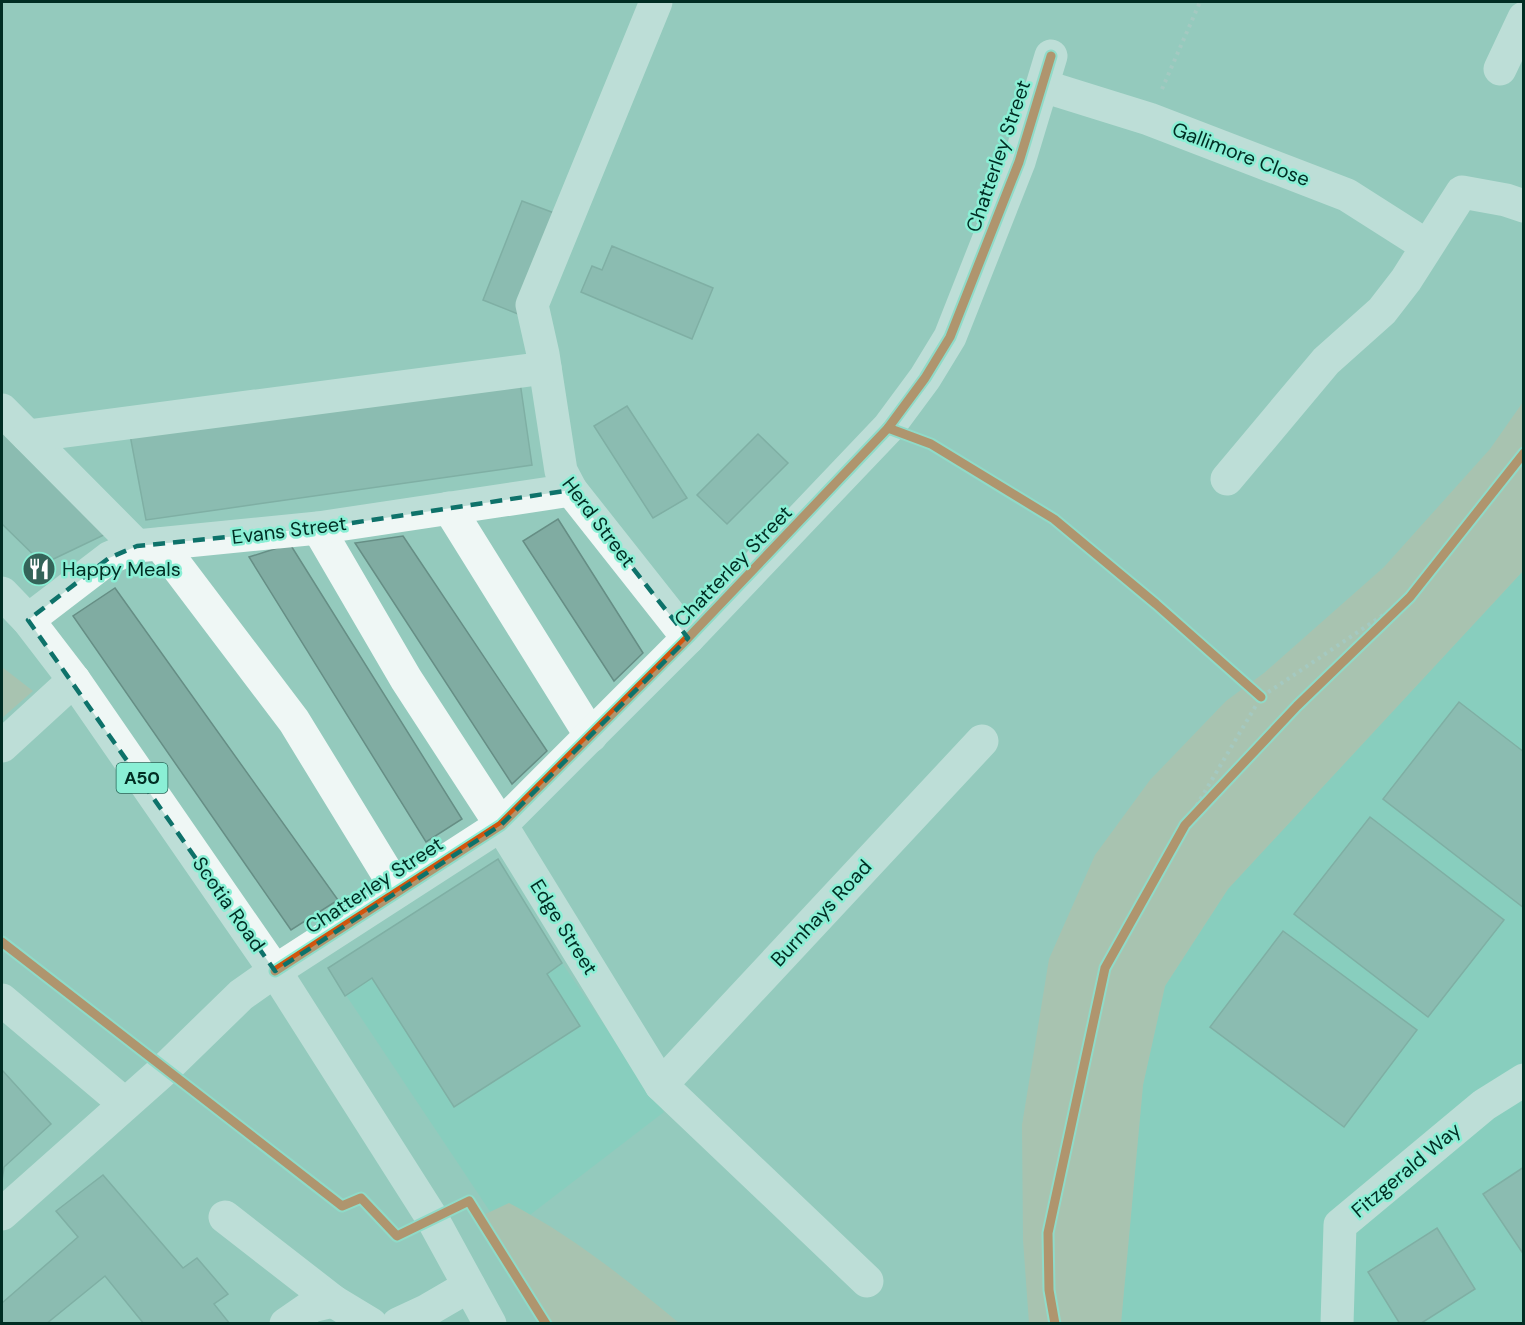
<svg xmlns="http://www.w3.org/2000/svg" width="1525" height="1325" font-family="'DM Sans',sans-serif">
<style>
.built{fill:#7bd3be}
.green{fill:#c2bb9f}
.building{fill:#80aca2;stroke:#668e85;stroke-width:1.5}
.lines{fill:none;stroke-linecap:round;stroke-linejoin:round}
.path{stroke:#b8c8c5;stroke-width:4;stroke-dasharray:3 4.5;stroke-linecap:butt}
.minor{stroke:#eff7f5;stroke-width:33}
.major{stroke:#eff7f5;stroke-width:33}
.cycleway-casing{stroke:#8aefd5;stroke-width:13}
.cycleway{stroke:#d1550e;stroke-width:9}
.marked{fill:none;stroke:#0e726a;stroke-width:4.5;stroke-dasharray:12 8;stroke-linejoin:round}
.labels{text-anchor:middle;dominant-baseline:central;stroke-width:5;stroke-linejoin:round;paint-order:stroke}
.shield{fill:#8aefd5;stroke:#296758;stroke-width:1.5}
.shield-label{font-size:18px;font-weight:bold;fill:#002d23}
.street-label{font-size:20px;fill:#002d23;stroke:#8aefd5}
.poi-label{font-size:20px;fill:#002d23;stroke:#8aefd5;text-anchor:start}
</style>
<rect width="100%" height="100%" fill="#94cabd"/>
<g class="built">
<path d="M1523,571v752l-402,1 22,-239 22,-99 63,-97z"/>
<path d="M498,859l64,104 102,149 -159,122 -177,-266z"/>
</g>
<g class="green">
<path d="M1523,402v169l-295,318 -63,97 -22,99 -22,238h-92l-6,-83 -1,-115 27,-166 46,-104 55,-75 76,-79 38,-28 120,-106 106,-118z"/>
<path d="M2,667l31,24 -31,27z"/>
<path d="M509,1203c62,32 117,76 170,120h-137l-67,-104z"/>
</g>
<g class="building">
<path d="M522,201l35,13 -39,100 -35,-14z"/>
<path d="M612,246l101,42 -21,51 -111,-47 11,-26 10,4z"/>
<path d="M520,382l12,83 -386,55 -16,-85z"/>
<path d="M627,406l60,92 -34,20 -59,-92z"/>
<path d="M2,422l108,110 -67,32 -41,-40z"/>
<path d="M758,434l30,29 -61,61 -30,-29z"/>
<path d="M558,519l85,134 -29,28 -91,-140z"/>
<path d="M403,536l144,215 -35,33 -157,-241z"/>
<path d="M290,544l172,275 -36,23 -177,-285z"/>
<path d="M115,588l223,312 -47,30 -218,-314z"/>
<path d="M1459,702l65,50v156l-141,-109z"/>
<path d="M1370,817l134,103 -76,97 -134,-103z"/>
<path d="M498,859l64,104 -15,11 33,52 -126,81 -82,-129 -27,18 -17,-28z"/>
<path d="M1283,931l134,99 -73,97 -134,-100z"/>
<path d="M2,1070l49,54 -47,43 -2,14z"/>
<path d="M1524,1167v88l-41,-61z"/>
<path d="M103,1175l80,93 14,-10 31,36 -14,10 16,20h-86l-39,-48 -59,48h-44v-21l76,-66 -22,-26z"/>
<path d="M1437,1228l38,61 -55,35h-20l-32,-52z"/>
</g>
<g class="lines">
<g class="path">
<path d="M1162,89l38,-87"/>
<path d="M1185,825l76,-128 149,-100"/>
</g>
<g class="minor">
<path d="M656,2l-124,303 11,49 18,117 10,19 117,148"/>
<path d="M1500,69l24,-51"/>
<path d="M1043,86l106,33 198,76 80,51"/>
<path d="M2,410l135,136"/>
<path d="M28,436l517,-68"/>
<path d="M1227,479l99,-118 56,-50 24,-31 56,-88 44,8 18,6"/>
<path d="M449,508l142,228"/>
<path d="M318,528l88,151 95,146 160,260 206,196"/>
<path d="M160,544l134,177 104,170"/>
<path d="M28,620l81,-62 28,-12 181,-18 253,-38"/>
<path d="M2,746l72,-66"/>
<path d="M2,1000l123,104"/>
<path d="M661,1085l321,-344"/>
<path d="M2,1214l163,-145 76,-74 34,-24 226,-146 187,-187 200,-210 37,-50 25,-41 69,-175 32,-106"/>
<path d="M225,1217l108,84 38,23"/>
<path d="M286,1324l26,-18 21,-5"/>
<path d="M398,1324l28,-13 43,-25"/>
<path d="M1337,1324l3,-99 144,-120 40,-25"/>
</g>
<path class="major" d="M2,593l26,27 46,60 201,291 157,247 58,106"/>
<g class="cycleway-casing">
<g id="cycleway">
<path d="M888,428l43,16 123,75 102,85 105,93"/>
<path d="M2,942l340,264 19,-8 36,38 72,-35 77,123"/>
<path d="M275,971l226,-146 187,-187 200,-210 37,-50 25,-41 69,-175 32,-106"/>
<path d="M1055,1324l-6,-34 -1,-57 57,-265 80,-143 112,-119 113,-109 114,-144"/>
</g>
</g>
<use href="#cycleway" class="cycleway"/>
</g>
<path d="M0 0H1525V1325H0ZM571,490l117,148 -187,187 -226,146 -247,-351 81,-62 28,-12 181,-18z" fill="#94cabd" fill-opacity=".55" fill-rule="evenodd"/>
<path class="marked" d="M571,490l117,148 -187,187 -226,146 -247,-351 81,-62 28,-12 181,-18z"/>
<defs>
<g id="restaurant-disc" transform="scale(1.725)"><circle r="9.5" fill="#346459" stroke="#8aefd5"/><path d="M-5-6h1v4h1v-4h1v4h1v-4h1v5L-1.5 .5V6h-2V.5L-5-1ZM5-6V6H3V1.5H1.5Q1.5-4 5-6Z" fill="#fff"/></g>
</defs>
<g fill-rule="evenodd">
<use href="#restaurant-disc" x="39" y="569"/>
</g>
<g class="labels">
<rect class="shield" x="116.5" y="763" width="51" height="30" rx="4.5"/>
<g class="shield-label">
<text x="142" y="778">A50</text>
</g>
<g class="street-label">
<text transform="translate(1241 154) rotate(21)">Gallimore Close</text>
<text transform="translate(998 156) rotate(-71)">Chatterley Street</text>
<text transform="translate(599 522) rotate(53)">Herd Street</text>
<text transform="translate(289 530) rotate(-7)">Evans Street</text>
<text transform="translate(733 566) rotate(-46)">Chatterley Street</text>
<text transform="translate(374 885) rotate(-33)">Chatterley Street</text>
<text transform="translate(229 904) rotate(55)">Scotia Road</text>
<text transform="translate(821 913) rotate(-47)">Burnhays Road</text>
<text transform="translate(564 927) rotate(58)">Edge Street</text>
<text transform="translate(1406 1170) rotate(-40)">Fitzgerald Way</text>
</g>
<g class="poi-label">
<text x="62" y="569">Happy Meals</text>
</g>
</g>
<rect width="1525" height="1325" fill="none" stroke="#002d23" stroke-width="6"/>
</svg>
